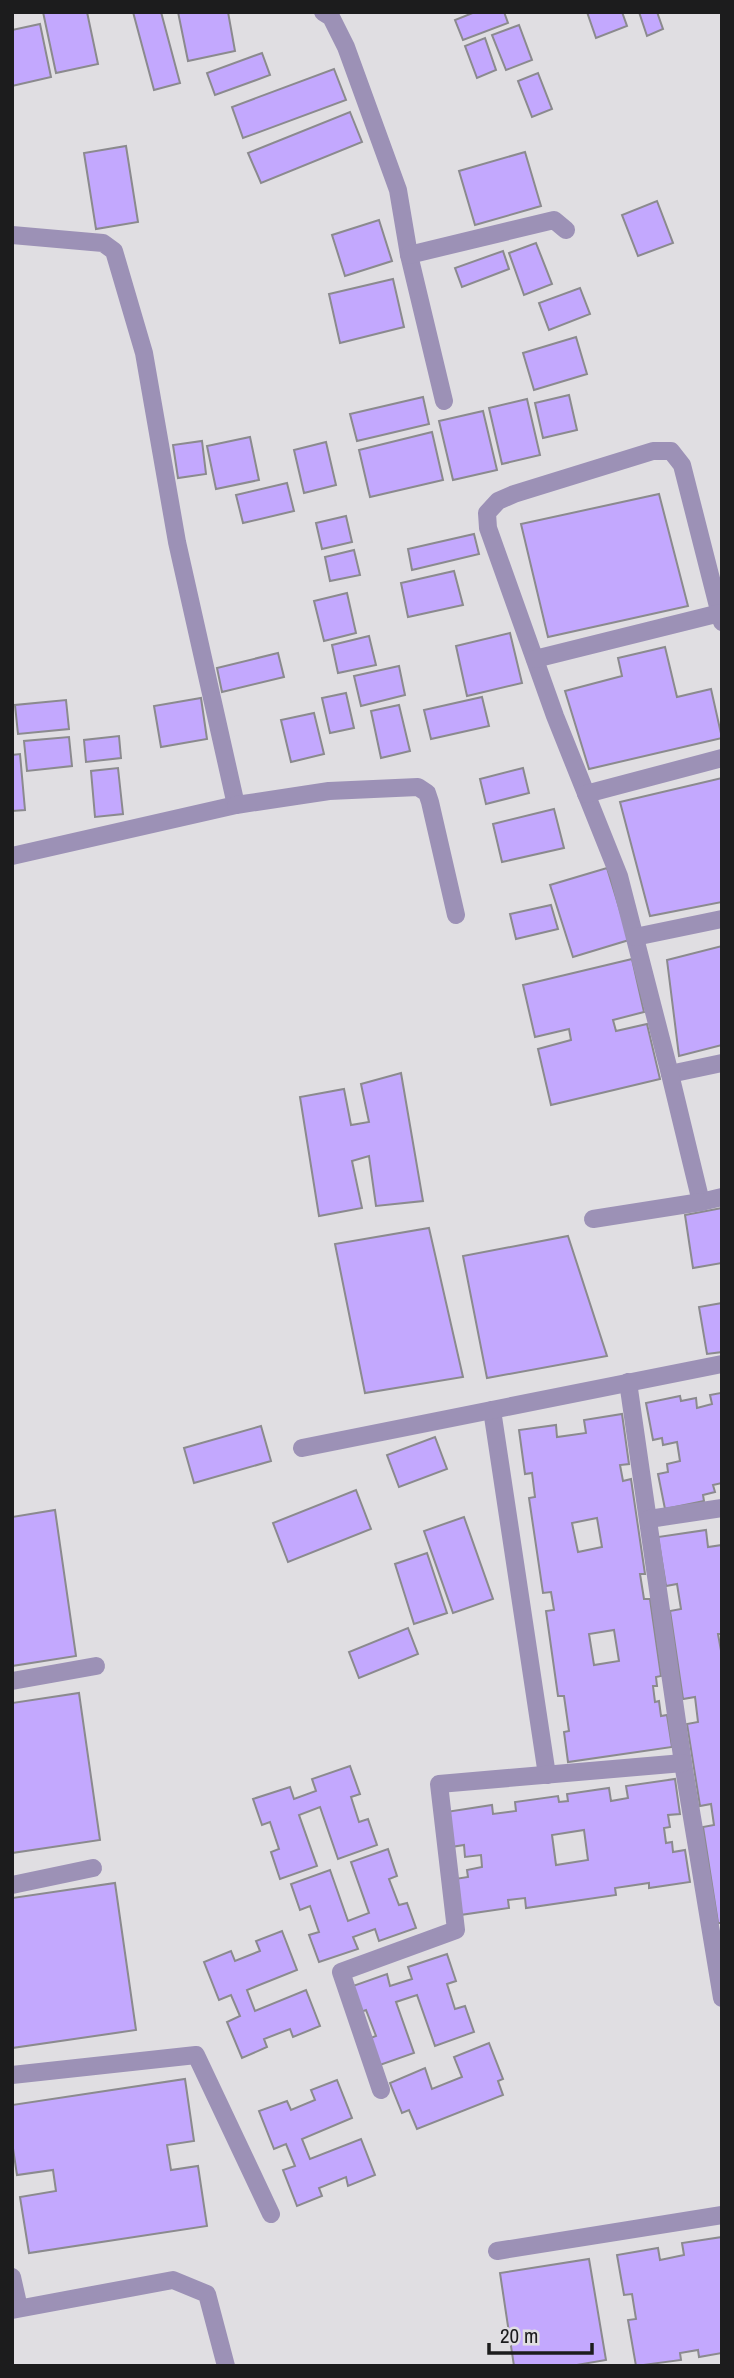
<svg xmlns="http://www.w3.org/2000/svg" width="734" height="2378" font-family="'Archivo Narrow',sans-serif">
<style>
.building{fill:#c3a8fe;stroke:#8b8a8e;stroke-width:2;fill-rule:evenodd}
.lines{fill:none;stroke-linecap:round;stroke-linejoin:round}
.service{stroke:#9c91b6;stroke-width:18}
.minor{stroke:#9c91b6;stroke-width:18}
</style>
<rect width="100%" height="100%" fill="#e0dee2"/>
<g class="building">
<path d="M43,12h44l11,52 -42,9z"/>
<path d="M133,12h28l19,71 -26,7z"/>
<path d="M178,12h50l7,39 -47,10z"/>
<path d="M475,12h29l4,11 -45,17 -8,-20z"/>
<path d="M587,12h35l5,14 -31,12z"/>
<path d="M639,12h18l6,17 -16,7z"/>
<path d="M40,24l11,53 -39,9v-56z"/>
<path d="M519,25l13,35 -26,10 -14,-35z"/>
<path d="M485,38l11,32 -19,8 -12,-32z"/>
<path d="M262,53l8,22 -55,20 -8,-22z"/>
<path d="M334,69l12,31 -103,38 -11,-31z"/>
<path d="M538,73l14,36 -20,8 -14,-36z"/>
<path d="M350,112l12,30 -101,41 -13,-30z"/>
<path d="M126,146l12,76 -42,7 -12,-76z"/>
<path d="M525,152l16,54 -66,19 -16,-54z"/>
<path d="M657,201l16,42 -35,13 -16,-41z"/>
<path d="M379,220l13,41 -47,15 -13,-41z"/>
<path d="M536,243l16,41 -28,11 -15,-42z"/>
<path d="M503,251l6,18 -47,18 -7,-19z"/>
<path d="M393,279l11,48 -64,16 -11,-49z"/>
<path d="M580,288l10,26 -41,16 -10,-27z"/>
<path d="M576,337l11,37 -53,16 -11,-37z"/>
<path d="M569,395l8,35 -34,8 -8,-35z"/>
<path d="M423,397l6,27 -72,17 -7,-27z"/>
<path d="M527,399l13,56 -38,9 -13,-56z"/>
<path d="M483,411l14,59 -44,10 -14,-59z"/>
<path d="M432,432l11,48 -73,17 -11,-47z"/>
<path d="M250,437l9,43 -43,9 -9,-43z"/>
<path d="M202,441l4,33 -28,4 -5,-33z"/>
<path d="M326,442l10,43 -32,8 -10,-43z"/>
<path d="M287,483l7,28 -51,12 -7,-28z"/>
<path d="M659,494l29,112 -140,31 -27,-113z"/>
<path d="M346,516l6,26 -30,7 -6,-26z"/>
<path d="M474,534l5,20 -67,16 -4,-21z"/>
<path d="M354,550l6,25 -30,6 -5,-24z"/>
<path d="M454,571l9,34 -55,12 -7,-34z"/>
<path d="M347,593l9,40 -32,8 -10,-40z"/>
<path d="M510,633l12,50 -55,13 -11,-50z"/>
<path d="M369,636l7,29 -38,8 -6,-28z"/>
<path d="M665,647l12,50 34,-8 11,49 -133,31 -24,-78 57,-15 -4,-18z"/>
<path d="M278,653l6,24 -62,15 -5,-24z"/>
<path d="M399,666l6,29 -44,11 -7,-30z"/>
<path d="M346,693l8,35 -24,5 -8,-35z"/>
<path d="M482,697l7,29 -58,13 -7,-29z"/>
<path d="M201,698l6,41 -46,8 -7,-41z"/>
<path d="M66,700l3,29 -51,5 -3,-29z"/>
<path d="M399,705l11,46 -29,7 -10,-47z"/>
<path d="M314,713l10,41 -33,8 -10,-42z"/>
<path d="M119,736l2,22 -35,4 -2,-22z"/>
<path d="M69,737l3,29 -45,5 -3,-30z"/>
<path d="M20,754l5,56 -13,1v-56z"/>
<path d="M118,768l5,46 -28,3 -4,-46z"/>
<path d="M523,768l6,25 -43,11 -6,-25z"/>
<path d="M722,778v124l-72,14 -30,-114z"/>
<path d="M554,809l10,39 -62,14 -9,-38z"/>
<path d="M607,868l22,72 -56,17 -23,-72z"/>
<path d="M551,905l7,24 -42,10 -6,-25z"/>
<path d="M722,946v99l-43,11 -12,-96z"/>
<path d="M632,959l12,53 -31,8 3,11 31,-7 13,55 -109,26 -13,-56 33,-9 -2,-11 -34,8 -12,-52z"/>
<path d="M401,1073l22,128 -47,5 -7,-50 -17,5 10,47 -43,8 -19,-119 44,-8 7,36 18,-3 -8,-38z"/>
<path d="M722,1208v55l-29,5 -8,-53z"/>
<path d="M429,1228l34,149 -98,16 -30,-149z"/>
<path d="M568,1236l39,120 -120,22 -24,-122z"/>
<path d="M722,1303v49l-15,2 -8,-47z"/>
<path d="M722,1385v98l-9,2 2,7 -12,3 1,6 -39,8 -7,-35 10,-2 -1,-8 13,-3 -3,-19 -14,3 -1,-7 -9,2 -7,-37 34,-7 1,5 15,-3 1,10 15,-4 -2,-9 11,-2z"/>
<path d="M622,1414l7,50 -9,1 3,16 8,-2 14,95h-5l4,25h6l11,77 -5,1 1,9h-4l2,16 4,-1 2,15 6,-1 5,32 -104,15 -4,-30 5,-1 -5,-35h-6l-12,-85 8,-1 -3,-18 -8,1 -14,-95 6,-1 -3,-24 -7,1 -6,-44 37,-5 1,12 29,-4 -2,-13zM597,1518l5,29 -24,5 -6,-29zM614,1630l5,31 -25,4 -5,-31z"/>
<path d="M261,1426l10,35 -77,22 -10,-35z"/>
<path d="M435,1437l12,32 -48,18 -12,-32z"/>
<path d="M356,1490l15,39 -83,33 -15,-39z"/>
<path d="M55,1510l21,146 -64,10v-149z"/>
<path d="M464,1517l29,82 -40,14 -29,-82z"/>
<path d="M706,1530l2,17 14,-2v89h-4l4,22v267h-4l-15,-96 11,-2 -3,-21 -11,2 -13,-82 11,-2 -3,-25 -12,2 -13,-88 11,-2 -4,-25 -11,2 -8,-49z"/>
<path d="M427,1553l20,60 -33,11 -19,-60z"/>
<path d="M408,1628l10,26 -59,24 -10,-26z"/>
<path d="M79,1693l21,147 -88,13v-150z"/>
<path d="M350,1766l10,28 -9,3 8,25 9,-3 9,26 -39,14 -18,-52 -21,8 18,51 -37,13 -9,-27 8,-3 -9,-27 -8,3 -9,-26 37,-12 4,12 22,-8 -4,-12z"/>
<path d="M675,1779l5,35 -12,1 2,12 -6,1 2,15 6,-1 1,10 12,-2 5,32 -41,6v-5l-34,5 1,7 -90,13 -1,-10 -17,2 1,8 -49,7 -5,-36 13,-2 -1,-7 15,-3 -1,-12 -16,2 -1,-12 -13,2 -5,-35 46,-7 1,9 23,-3 -1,-9 43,-6 1,6 9,-1 -1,-7 42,-6 2,13 17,-3 -2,-12zM584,1830l4,30 -32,5 -4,-30z"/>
<path d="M388,1849l9,27 -8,3 10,26 8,-2 9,25 -37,13 -4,-12 -22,8 5,12 -39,13 -10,-27 10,-3 -9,-26 -10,4 -9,-26 39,-14 18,51 21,-8 -18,-51z"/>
<path d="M115,1883l21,147 -124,18v-150z"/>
<path d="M282,1931l15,39 -50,20 8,21 51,-21 14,36 -27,11 -3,-8 -26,10 3,8 -25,11 -15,-36 13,-6 -9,-21 -12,5 -15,-38 27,-11 4,10 25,-10 -4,-10z"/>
<path d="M447,1954l9,27 -9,3 8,25 10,-3 9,26 -39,14 -18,-51 -21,7 18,51 -37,13 -9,-27 8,-3 -10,-26 -8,3 -8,-26 37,-13 3,12 22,-7 -4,-12z"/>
<path d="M489,2043l14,36 -5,2 5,14 -86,34 -8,-19 -7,3 -12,-30 35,-15 7,21 30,-12 -8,-20z"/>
<path d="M185,2079l9,62 -27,4 4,25 27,-4 9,60 -178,27 -9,-56 36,-6 -3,-21 -36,5 -5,-33v-37z"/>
<path d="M337,2080l15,38 -50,21 8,20 51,-20 14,36 -27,11 -2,-9 -27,11 3,8 -25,10 -14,-36 12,-4 -9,-22 -12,5 -15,-38 28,-10 4,9 24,-10 -4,-10z"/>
<path d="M722,2237v116l-23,4 -1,-7 -18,3 1,7 -45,6 -8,-46 8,-1 -4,-25 -8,1 -7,-40 41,-7 2,12 24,-5 -2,-12z"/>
<path d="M589,2259l17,101 -35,6h-57l-14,-93z"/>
</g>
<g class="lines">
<g class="service">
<path d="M722,622l-40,-157 -11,-14h-18l-139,43 -16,7 -11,12 1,15 67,188 64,160 51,198 52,-11"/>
<path d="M535,659l185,-46"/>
<path d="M586,794l136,-36"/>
<path d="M635,937l87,-18"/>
<path d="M670,1074l31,128 21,-5"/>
<path d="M593,1219l108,-17"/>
</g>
<g class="minor">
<path d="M323,12l8,5 15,30 52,143 11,65 35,146"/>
<path d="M12,235l91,8 11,8 30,102 33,189 59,263 -224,51"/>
<path d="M409,255l145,-35 12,10"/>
<path d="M236,805l93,-14 89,-4 9,6 3,9 26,113"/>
<path d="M628,1382l55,381 39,235"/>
<path d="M492,1410l55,365"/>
<path d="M302,1448l420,-84"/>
<path d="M649,1519l73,-11"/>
<path d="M12,1681l84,-15"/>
<path d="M12,1885l81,-17"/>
<path d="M12,2075l184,-20 75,159"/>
<path d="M381,2090l-40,-118 115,-42 -17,-146 244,-21"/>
<path d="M497,2251l225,-36"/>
<path d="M12,2277l7,31"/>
<path d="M12,2310l161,-30 34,14 19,72"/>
</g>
</g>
<rect width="734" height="2378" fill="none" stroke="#1c1c1d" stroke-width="28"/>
<path d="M489 2343v10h103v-10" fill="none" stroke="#1c1c1d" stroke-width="3.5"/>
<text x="500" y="2343" font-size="21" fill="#1c1c1d" stroke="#e0dee2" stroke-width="5" paint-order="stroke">20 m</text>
</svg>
